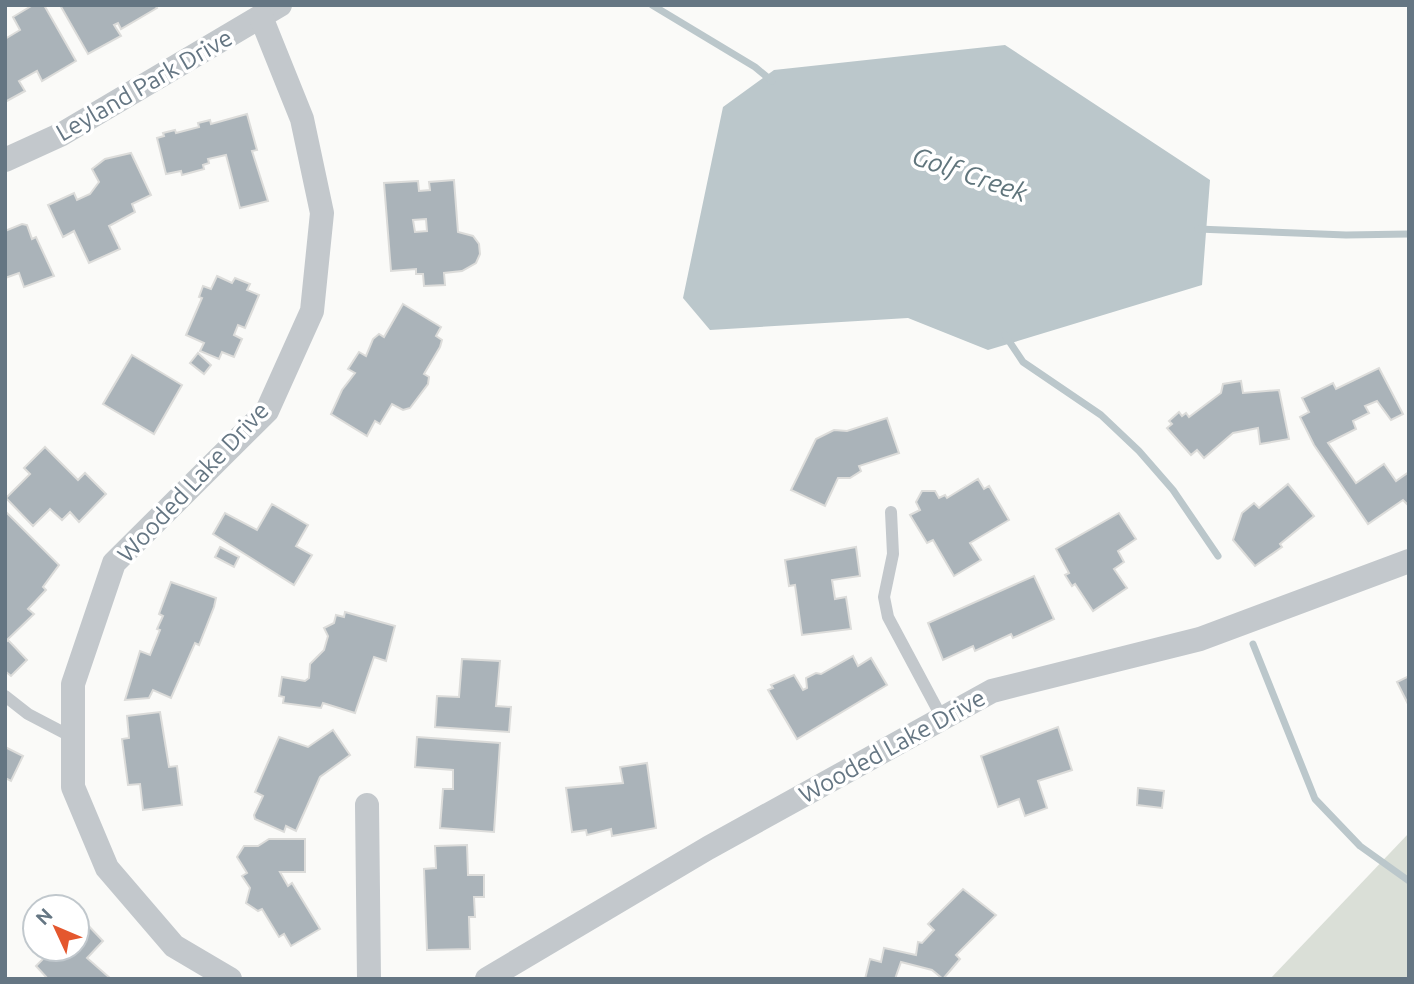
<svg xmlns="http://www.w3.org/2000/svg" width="1414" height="984" font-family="Ubuntu,sans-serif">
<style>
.green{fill:#dadfd7}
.water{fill:#bbc7cb}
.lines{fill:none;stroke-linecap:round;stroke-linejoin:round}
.stream{stroke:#bbc7cb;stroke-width:7}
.building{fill:#aab3b9;stroke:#dcdcda;stroke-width:2;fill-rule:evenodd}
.service{stroke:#c3c8cc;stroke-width:12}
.minor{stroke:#c3c8cc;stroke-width:24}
.labels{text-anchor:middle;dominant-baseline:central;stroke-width:7;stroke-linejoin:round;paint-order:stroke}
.street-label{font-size:24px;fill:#657683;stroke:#fff}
.water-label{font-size:26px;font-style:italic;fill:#60757c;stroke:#fff}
</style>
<rect width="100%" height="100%" fill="#fafaf8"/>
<path class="green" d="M1409,833v146h-139z"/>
<path class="water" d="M1005,45l205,135 -8,105 -214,65 -80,-32 -198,12 -27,-32 40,-191 51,-37z"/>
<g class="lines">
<g class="stream">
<path d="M652,5l103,62 17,14"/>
<path d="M1198,229l148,6 63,-1"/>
<path d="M1005,335l18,27 78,53 38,36 34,39 45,66"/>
<path d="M1253,644l62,155 45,47 49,35"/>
</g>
</g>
<g class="building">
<path d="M33,5h11l32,56 -34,20 -5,-10 -18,10 6,10 -20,11v-63l15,-9 -7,-13z"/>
<path d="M60,5h95l2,3 -36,21 -3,-6 -4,2 7,11 -33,18z"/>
<path d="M247,114l10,36 -5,1 16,50 -28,7 -14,-53 -18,4 1,4 -6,2 1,4 -22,6 -1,-4 -15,3 -9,-36 7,-2 -1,-3 12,-3 1,3 23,-6 -1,-4 12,-3 1,4z"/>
<path d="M131,153l20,42 -19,9 3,8 -26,14 11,23 -31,14 -15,-32 -11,6 -15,-32 26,-12 3,7 13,-6 9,-12 -7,-13 13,-10z"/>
<path d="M454,180l4,52 15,4 6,8 1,10 -4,9 -14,8 -18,2 1,12 -21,1 -1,-12h-7v-5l-25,2 -7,-88 34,-2 1,10 11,-1 -1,-8zM426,219l1,12 -12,1 -2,-12z"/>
<path d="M22,224l5,1 5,14 4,-2 18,39 -30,11 -5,-14 -14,5v-47z"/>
<path d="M217,276l15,7 3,-5 15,6 -3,6 12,5 -14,33 -7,-3 -4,10 8,4 -8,18 -12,-5 -3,7 -19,-8 4,-8 -18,-8 16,-37 -3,-1 4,-11 8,3z"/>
<path d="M403,304l38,23 -5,9 6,4 -2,7 -16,27 5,3 -1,7 -18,24 -7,2 -11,-6 -12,20 -5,-3 -8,15 -36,-22 11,-24 13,-17 -7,-4 11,-17 7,4 7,-17 6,-5 5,3z"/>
<path d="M198,353l13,12 -7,9 -14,-11z"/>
<path d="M132,355l50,30 -28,49 -51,-30z"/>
<path d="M1379,368l24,46 -12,6 -14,-19 -12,5 4,7 -16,8 3,8 -28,14 28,40 28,-19 12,17 13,-9v34l-6,-6 -35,24 -54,-79 -14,-28 9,-5 -7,-14 31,-15 3,6z"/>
<path d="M1241,381l2,12 36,-3 10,49 -29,5 -2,-16 -25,5 -29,25 -7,-8 -6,5 -24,-27 5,-4 -3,-3 10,-9 3,4 4,-3 3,4 32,-24 2,-9z"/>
<path d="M887,418l12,35 -40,13 2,5 -11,7h-12l-13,28 -34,-16 25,-51 18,-9 13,1z"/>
<path d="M45,447l33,33 7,-7 21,21 -27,28 -9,-10 -8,8 -12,-11 -17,17 -27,-28 24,-24 -6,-6z"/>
<path d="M978,479l6,10 5,-3 20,34 -39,23 11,17 -27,16 -21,-36 -6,3 -17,-28 10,-5 -4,-8 6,-11h13l4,7 6,-3 2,3z"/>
<path d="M1288,484l26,32 -34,28 2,3 -27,19 -22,-26 9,-27 12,-10 5,5z"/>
<path d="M272,504l36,21 -12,21 16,9 -18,30 -81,-51 12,-21 32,17z"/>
<path d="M5,511l54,54 -16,22 3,3 -18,19 6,5 -29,28z"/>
<path d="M1119,513l17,26 -18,12 6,11 -10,7 13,19 -34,23 -18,-27 -3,2 -7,-11 4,-2 -13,-24z"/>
<path d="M220,547l19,10 -5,10 -19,-10z"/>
<path d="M856,547l4,29 -28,4 3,19 11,-2 5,32 -49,6 -7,-50 -6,1 -4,-26z"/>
<path d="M1034,576l20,43 -41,19 -2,-4 -36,17 -2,-5 -30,14 -15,-37z"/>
<path d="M171,582l45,16 -2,9 -15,38 -4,-2 -24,55 -18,-8 -4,8 -24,2 15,-49 10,4 10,-25 -3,-1 6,-13 -4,-2z"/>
<path d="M345,612l50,14 -9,35 -12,-4 -19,56 -32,-10 -2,5 -38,-5 1,-6 -5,-1 3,-19 23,4 4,-3 1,-14 14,-14 4,-14 -4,-8 10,-5 2,-8 8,2z"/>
<path d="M8,640l19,20 -16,16 -6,-5v-28z"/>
<path d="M853,656l5,10 13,-8 16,27 -90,54 -29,-49 5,-2 -2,-3 23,-10 9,15 4,-2 -1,-10 10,-5 5,1z"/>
<path d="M462,659l38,2 -4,45 15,1 -2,25 -74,-5 2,-31 22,1z"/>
<path d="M1409,676v30l-12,-24z"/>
<path d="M160,712l9,55 8,-1 5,39 -39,5 -3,-26 -12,1 -6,-46 7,-1 -2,-22z"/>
<path d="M1058,727l14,43 -34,11 9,27 -22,8 -6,-17 -21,8 -17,-51z"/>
<path d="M333,730l17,25 -30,22 -24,54 -10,-5 -2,6 -29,-13 -1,-4 9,-19 -8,-4 24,-55 29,10z"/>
<path d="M417,737l83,6 -6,89 -54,-4 3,-39h10v-19l-38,-3z"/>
<path d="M5,747l18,9 -12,25 -6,-3z"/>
<path d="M647,763l9,65 -44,8 -1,-7 -24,6 -1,-5 -14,2 -6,-44 57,-5 -3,-16z"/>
<path d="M1138,788l26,3 -2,17 -25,-3z"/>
<path d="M269,839h36v33h-25l8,14 4,-3 28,46 -29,17 -7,-12 -5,3 -17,-28 -4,2 -12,-8 4,-15 -8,-12 5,-3 -10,-16 7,-11h14z"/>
<path d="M467,845l1,30h16v22h-10l1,20h-6l1,32 -43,1 -3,-81 12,-1 -1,-22z"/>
<path d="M963,889l33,26 -40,40 4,4 -17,20 -11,-9 -31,-8 -6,17h-30l5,-20 11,3 3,-14 32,7 2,-13 4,1 12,-13 -6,-6z"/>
<path d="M82,919l21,22 -16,17 24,21h-63l-12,-13 17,-17h24v-25z"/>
</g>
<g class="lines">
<g class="service">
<path d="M891,512l2,42 -9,43 4,20 54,101"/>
<path d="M5,696l23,18 44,23"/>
</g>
<g class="minor">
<path d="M5,160l57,-26 218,-129"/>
<path d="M367,805l2,174"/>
<path d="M230,979l-56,-33 -67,-78 -34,-81v-103l41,-121 153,-152 45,-100 10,-98 -20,-94 -41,-102"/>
<path d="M487,979l221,-131 284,-157 208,-52 209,-78"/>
</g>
</g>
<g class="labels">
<g class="street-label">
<text transform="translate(144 85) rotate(-30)">Leyland Park Drive</text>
<text transform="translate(193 482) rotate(-47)">Wooded Lake Drive</text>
<text transform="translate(892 746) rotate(-29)">Wooded Lake Drive</text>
</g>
<g class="water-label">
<text transform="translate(970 174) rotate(19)">Golf Creek</text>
</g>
</g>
<rect width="1414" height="984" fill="none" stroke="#657683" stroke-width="14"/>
<g transform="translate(56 928) rotate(314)"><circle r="33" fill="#ffffff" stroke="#c1c8cd" stroke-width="2"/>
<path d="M0-5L12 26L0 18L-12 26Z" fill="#e4572e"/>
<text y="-10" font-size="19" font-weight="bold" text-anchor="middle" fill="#657683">N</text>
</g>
</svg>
